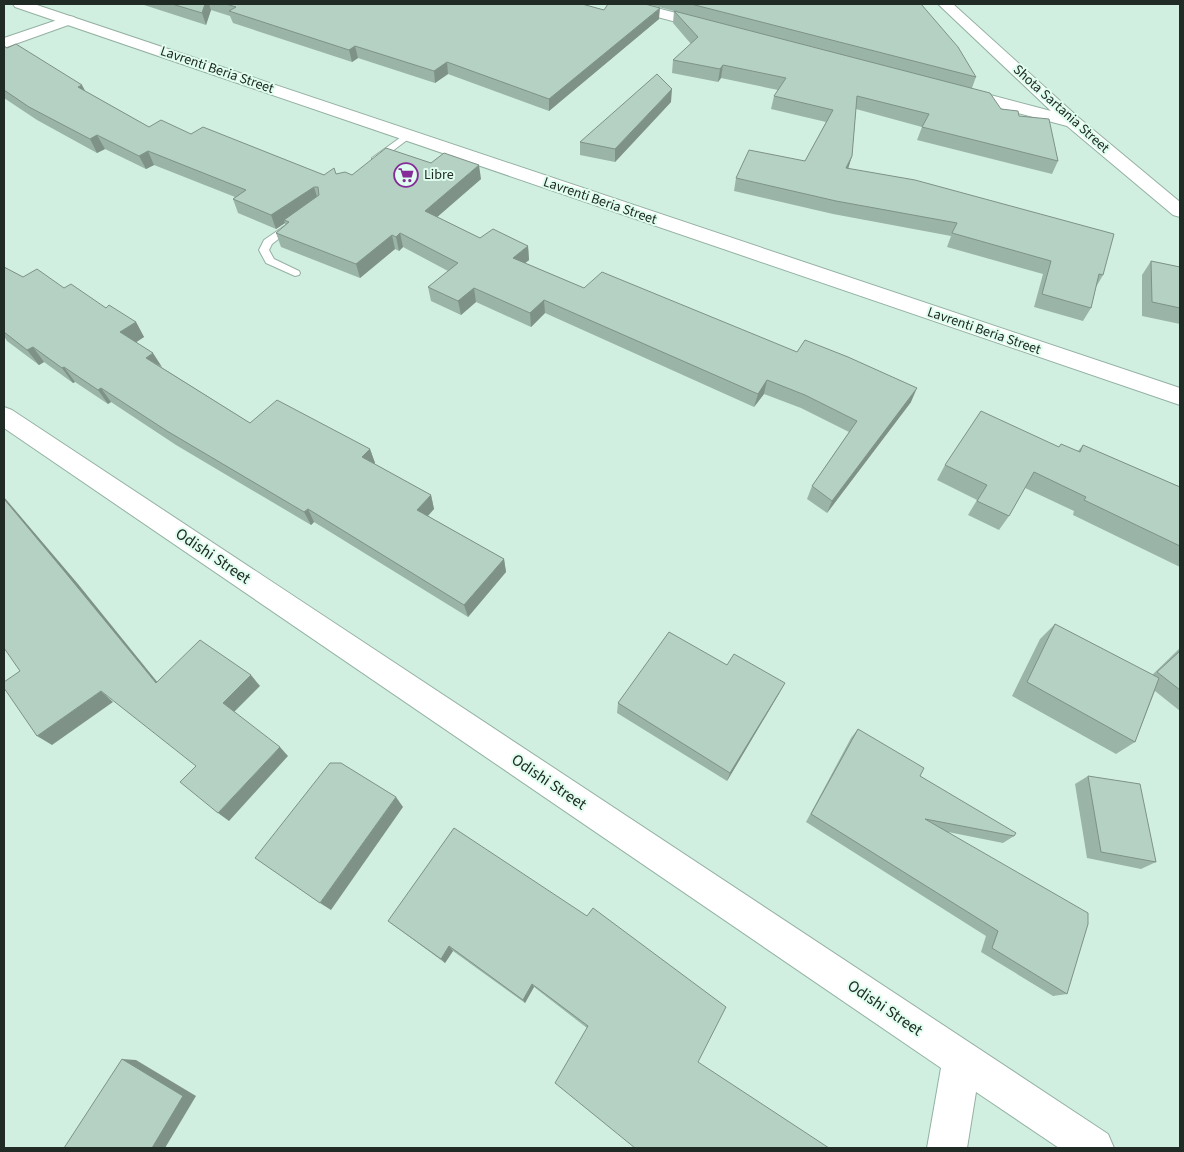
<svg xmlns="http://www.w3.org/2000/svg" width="1184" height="1152" font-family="'Source Sans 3',sans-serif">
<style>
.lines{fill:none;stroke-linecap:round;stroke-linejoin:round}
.service-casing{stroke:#94b1a3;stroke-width:2}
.minor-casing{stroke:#94b1a3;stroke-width:2}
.secondary-casing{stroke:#94b1a3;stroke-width:2}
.service{fill:#fff;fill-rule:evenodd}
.minor{fill:#fff;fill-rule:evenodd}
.secondary{fill:#fff;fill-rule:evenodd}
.wall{fill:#9bb4a8}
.shaded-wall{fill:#7e9288}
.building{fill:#b4d1c3;stroke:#7e9288}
.labels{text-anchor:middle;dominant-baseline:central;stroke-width:4;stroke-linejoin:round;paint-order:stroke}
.far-street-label{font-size:14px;fill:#202b25;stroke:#dffdee}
.far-poi-label{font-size:14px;fill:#202b25;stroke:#dffdee;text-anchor:start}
.street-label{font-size:16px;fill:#202b25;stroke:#dffdee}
</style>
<rect width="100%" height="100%" fill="#d1efe1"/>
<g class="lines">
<g class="service-casing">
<g id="service">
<path d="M408,132l3,1v4l-33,25h-6v-4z"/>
<path d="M292,221l5,3 -2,2 -23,18 -3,6 5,9 25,12 1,2 -1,2 -4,1 -29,-13 -7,-13 5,-10z"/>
</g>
</g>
<g class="minor-casing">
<g id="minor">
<path d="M618,4h23l74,19 3,3 -3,3 -5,2 -90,-24z"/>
<path d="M938,4h15l126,114 101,84v15l-7,-2 -106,-89 -113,-30 -2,-4 2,-4 6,-1 91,24z"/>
<path d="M69,16l5,1 2,3 -2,3 -70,25v-10z"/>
<path d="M4,407l8,3 1096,724 6,14h-55l-83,-56 -9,56h-40l14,-80 -937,-640z"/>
</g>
</g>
<g class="secondary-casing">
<path id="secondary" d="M13,4h21l1146,384v17l-1165,-398z"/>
</g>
<use href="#service" class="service"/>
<use href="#minor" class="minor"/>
<use href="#secondary" class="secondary"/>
</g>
<g class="wall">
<path d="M141,4h441l22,6 55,9 -110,92 -101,-37 -13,9 -77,-25 -6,4 -119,-39 -3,-7 -19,-6 -5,15z"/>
<path d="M647,4h274l55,73 -4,11 29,21 18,7 39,45 -6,13 -135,-34 5,-13 -66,-18 -4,47 -4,12 255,107 -7,12 -5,21 -8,13 -49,-14 9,-33 -96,-27 4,-11 -118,-22 -99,-23 2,-13 69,-17 21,-39 -55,-13 3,-13 4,-6 -57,-12 -3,4 -46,-9 1,-13 18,-16 -18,-21 1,-12z"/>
<path d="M4,46l3,2 78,43 64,36 42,7 133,41 12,-1 16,1 79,-12 50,16 -44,38 43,21 48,8 1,14 -4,3 59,25 327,114 -84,111 -20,-14 5,-13 37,-54 -48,-24 -37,-14 -10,13 -209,-94 -14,14 -55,-25 -15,13 -30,-14 -3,-14 20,-16 -45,-24 -4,4 -4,-2 -35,29 -79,-31 -5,-14 9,-8v-2l-9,6 -38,-16 -5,-14 2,-2 -81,-32 -8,4 -41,-20 -8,4 -60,-33 -33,-22z"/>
<path d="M671,102l-56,60 -35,-7v-13z"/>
<path d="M1151,261l29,6v57l-38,-8v-41z"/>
<path d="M4,267l19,10 41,11 72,34 8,15 -8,5 25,25 89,56 120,26 5,14v1l56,31 3,14 -6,7 76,43 2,13 -38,45 -154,-95 -3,3 -135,-80 -65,-43 -3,2 -33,-22 -2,1 -29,-21 -5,3 -32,-24 -3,-5z"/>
<path d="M1083,445l97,42v80l-107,-52 1,-4 -49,-23 -16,28 -10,14 -31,-15 9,-15 -40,-20 8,-15 114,-18 19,4z"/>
<path d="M1055,624l97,51 28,-27v63l-25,-20 -20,51 -19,12 -104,-58 28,-57z"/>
<path d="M780,692l-53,89 -110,-68 1,-10z"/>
<path d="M858,729l62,47 94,60 -11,7 -55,-11 119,162 -14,2 -72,-44 5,-16 -180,-114 45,-84z"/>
<path d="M1088,776l68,86 -15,7 -54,-11 -12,-74z"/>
<path d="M388,921l338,86 -139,21 -53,-41 -9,16 -72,-52 -8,12z"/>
</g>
<g class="shaded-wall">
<path d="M205,4h4l2,6 -5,15 -4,-12z"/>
<path d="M660,8l-1,11 -110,92v-12z"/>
<path d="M355,46l3,12 -6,4 -3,-12z"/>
<path d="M447,62l1,12 -13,9 -1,-12z"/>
<path d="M723,65l-2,13 -3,4 2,-13z"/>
<path d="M82,85l7,13 -11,-11z"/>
<path d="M672,89l-1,13 -56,60v-13z"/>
<path d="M97,135l8,14 -8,4 -7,-14z"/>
<path d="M148,151l6,14 -8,4 -7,-13z"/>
<path d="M852,156l-4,13 -2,-1z"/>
<path d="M479,165l2,14 -53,46 -3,-14z"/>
<path d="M314,187l4,13 -34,20 1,3 -9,6 -5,-14z"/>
<path d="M400,233l3,14 -4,4 -3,-14z"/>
<path d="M392,235l3,14 -35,29 -4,-14z"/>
<path d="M528,246l1,14 -15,12 -1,-14z"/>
<path d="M474,288l2,14 -15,13 -3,-14z"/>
<path d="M544,300l1,13 -14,14 -1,-14z"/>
<path d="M136,322l8,15 -15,10 -9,-15z"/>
<path d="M33,347l11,15 -5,3 -12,-15z"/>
<path d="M153,353l9,14 -16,-9z"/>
<path d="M64,367l11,15 -2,1 -11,-15z"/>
<path d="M767,380l-3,14 -10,13 4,-13z"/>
<path d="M101,388l10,14 -3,2 -10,-14z"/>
<path d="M917,388l-6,14 -84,111 5,-12z"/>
<path d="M370,449l5,14 -8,8 -5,-14z"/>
<path d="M431,495l3,14 -13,14 -4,-13z"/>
<path d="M4,497l74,87 89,110 -11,-11 -152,-184z"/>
<path d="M308,509l6,13 -3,3 -7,-13z"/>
<path d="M504,559l2,13 -38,45 -4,-12z"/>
<path d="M251,675l9,11 -27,27 -10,-10z"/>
<path d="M785,683l-5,9 -53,89 3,-8z"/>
<path d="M101,691l12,11 -61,43 -15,-9z"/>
<path d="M280,747l8,9 -59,65 -11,-8z"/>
<path d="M396,797l7,10 -72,103 -11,-7z"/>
<path d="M449,946l4,5 -8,12 -4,-4z"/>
<path d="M532,984l2,3 -9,16 -2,-3z"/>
<path d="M122,1059l14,1 60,36 -31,52h-13z"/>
</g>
<g class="building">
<path d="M172,4h33l-3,9z"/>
<path d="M226,4h356l22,6 4,-6h37l15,4 -111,91 -102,-37 -13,9 -79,-25 -6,4 -120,-39 7,-4z"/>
<path d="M691,4h230l37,43 18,30z"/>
<path d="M674,11l316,82 11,16 17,2 1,5 30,3 9,42 -136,-34 7,-13 -72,-18 -5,60 -6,12 69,12 199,54 -11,41 -4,-1 -8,34 -49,-14 9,-33 -99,-28 5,-10 -121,-22 -100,-23 13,-28 56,11 28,-51 -59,-14 12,-18 -63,-13 -3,4 -47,-9 25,-23z"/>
<path d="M16,44l66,41 -4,2 71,40 12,-7 30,14 12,-7 121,48 10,-7 2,6 9,-2 7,3 34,-27 45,15 13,-10 35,12 -54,46 55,27 13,-9 35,17 -15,12 71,30 18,-16 195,80 8,-12 43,17 69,31 -85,113 -20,-15 45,-65 -52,-26 -38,-15 -9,14 -214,-94 -14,13 -56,-25 -16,13 -30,-14 30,-24 -58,-30 -4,4 -4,-2 -36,29 -80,-31 13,-11 -5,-2 35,-25 -1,-8h-4l-43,28 -38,-16 13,-9 -98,-39 -9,5 -42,-21 -7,4 -61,-32 -25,-17v-44l3,2z"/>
<path d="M657,74l15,15 -57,60 -35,-7z"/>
<path d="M1151,261l29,6v41l-28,-6z"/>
<path d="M4,267l19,10 14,-8 27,19 7,-4 35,24 3,-3 27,17 -16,10 33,21 -7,5 104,65 27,-23 93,49 -8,8 69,38 -14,15 87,49 -40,46 -156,-96 -4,3 -137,-81 -66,-43 -3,2 -34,-23 -2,1 -29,-21 -6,3 -23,-18z"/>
<path d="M981,411l78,36 2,-3 19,8 3,-7 97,42v59l-96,-46 2,-3 -52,-25 -25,44 -32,-15 10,-16 -42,-20z"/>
<path d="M4,499l61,73 91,111 44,-43 51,35 -28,28 57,44 -62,66 -38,-31 16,-16 -95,-75 -64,45 -33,-48v-6l16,-11 -16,-23z"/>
<path d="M1055,624l104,54 -24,64 -108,-60z"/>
<path d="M669,632l58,33 7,-11 51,29 -55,90 -112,-70z"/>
<path d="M1180,651v39l-23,-18z"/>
<path d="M858,729l66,39 -4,8 96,57 -2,3 -89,-17 163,94v11l-21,70 -75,-46 6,-17 -187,-117z"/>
<path d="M330,763h11l55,34 -76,106 -65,-45z"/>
<path d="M1088,776l52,8 16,78 -55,-10z"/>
<path d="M454,828l133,88 6,-8 133,99 -28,55 131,86h-194l-80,-65 33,-57 -56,-42 -9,16 -74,-54 -8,13 -53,-38z"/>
<path d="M122,1059l61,37 -31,52h-88z"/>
</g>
<defs>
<g id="supermarket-ring" transform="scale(1.25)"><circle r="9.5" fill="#dffdee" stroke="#852c99" stroke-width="1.5"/><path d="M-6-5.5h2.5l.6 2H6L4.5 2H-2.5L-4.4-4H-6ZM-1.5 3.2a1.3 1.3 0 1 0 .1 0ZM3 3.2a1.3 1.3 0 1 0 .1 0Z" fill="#852c99"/></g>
</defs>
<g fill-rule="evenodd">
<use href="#supermarket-ring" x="406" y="175"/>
</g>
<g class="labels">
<g class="far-street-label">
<text transform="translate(217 70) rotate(19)">Lavrenti Beria Street</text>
<text transform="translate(1061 109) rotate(42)">Shota Sartania Street</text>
<text transform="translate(600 201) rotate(19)">Lavrenti Beria Street</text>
<text transform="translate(984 331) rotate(19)">Lavrenti Beria Street</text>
</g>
<g class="far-poi-label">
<text x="424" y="175">Libre</text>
</g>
<g class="street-label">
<text transform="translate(213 556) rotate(34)">Odishi Street</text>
<text transform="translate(549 782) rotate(34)">Odishi Street</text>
<text transform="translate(885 1008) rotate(34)">Odishi Street</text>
</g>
</g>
<rect width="1184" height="1152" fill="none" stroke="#202b25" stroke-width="10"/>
</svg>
